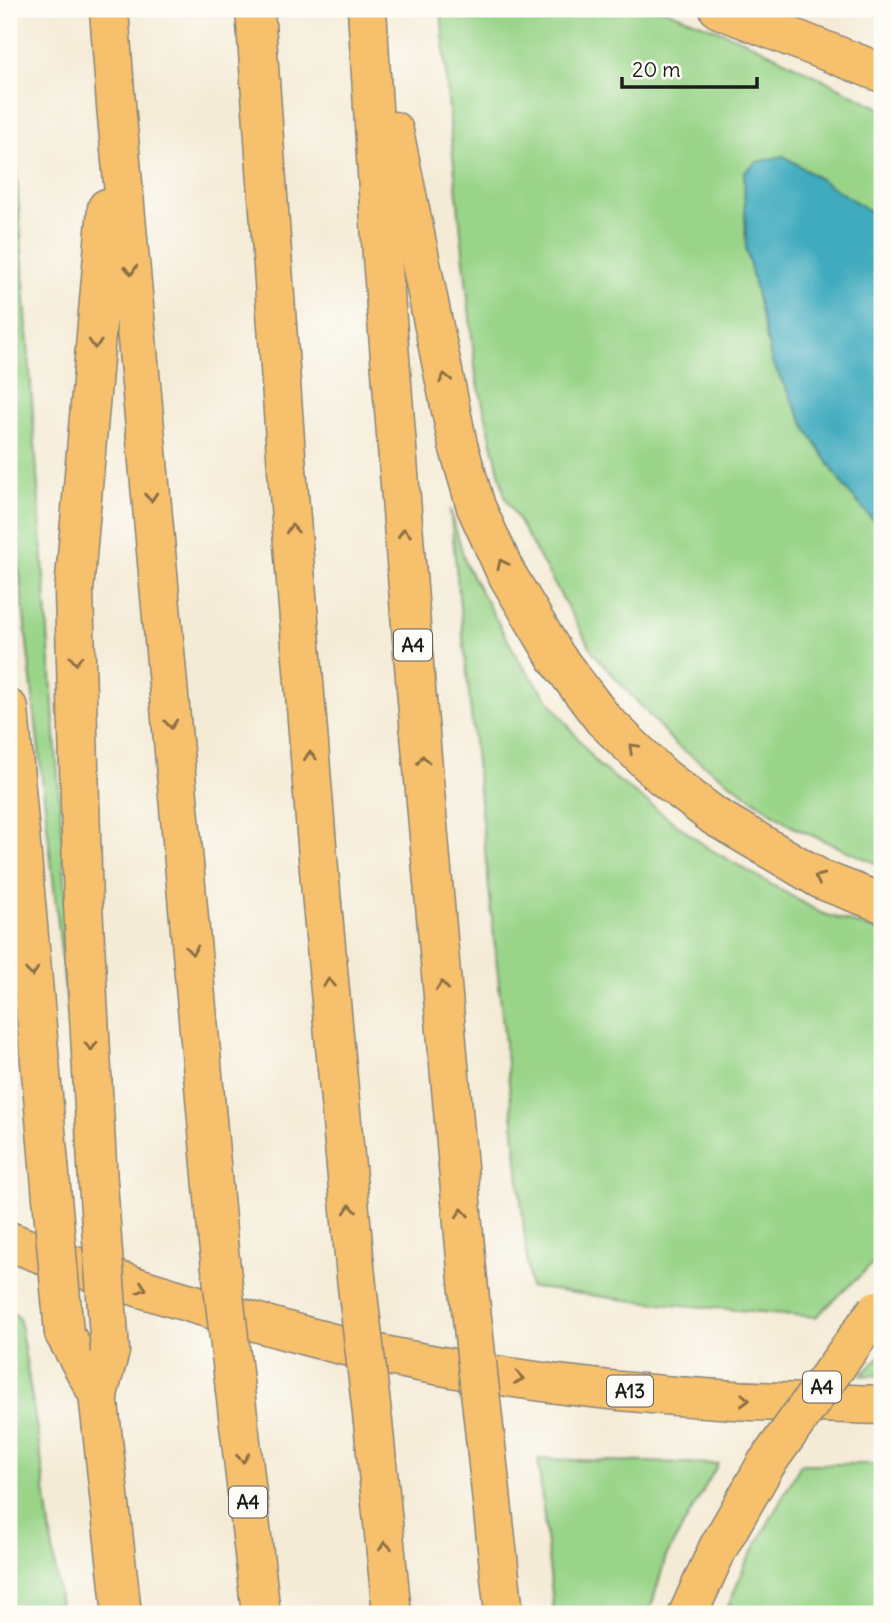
<svg xmlns="http://www.w3.org/2000/svg" width="891" height="1623" font-family="Delius,sans-serif">
<style>
.green{fill:#99d488;stroke:#5a7852;stroke-width:2}
.water{fill:#3fabbe;stroke:#2e646d;stroke-width:2}
.lines{fill:none;stroke-linecap:round;stroke-linejoin:round}
.major-casing{stroke:#888479;stroke-width:41}
.highway-casing{stroke:#888479;stroke-width:41}
.major{stroke:#f7c06c;stroke-width:38}
.highway{stroke:#f7c06c;stroke-width:38}
.highway-bridge-casing{stroke:#888479;stroke-width:41;stroke-linecap:butt}
.highway-bridge{stroke:#f7c06c;stroke-width:38}
.oneway{stroke:#8a6e44}
.labels{text-anchor:middle;dominant-baseline:central;stroke-width:5;stroke-linejoin:round;paint-order:stroke}
.shield{fill:#fdfcf7;stroke:#605f5e;stroke-width:2}
.shield-label{font-size:19px;font-weight:bold;fill:#1c1c1c}
</style>
<rect width="100%" height="100%" fill="#fdfcf7"/>
<filter id="ink" filterUnits="userSpaceOnUse"><feTurbulence type="fractalNoise" baseFrequency=".0143" numOctaves="2"/><feDisplacementMap in="SourceGraphic" scale="14" xChannelSelector="R" yChannelSelector="G"/><feConvolveMatrix kernelMatrix="1 2 1 2 8 2 1 2 1" color-interpolation-filters="sRGB"/></filter>
<filter id="wash" filterUnits="userSpaceOnUse"><feTurbulence type="fractalNoise" baseFrequency=".00686" numOctaves="4" result="noise"/><feDisplacementMap in="SourceGraphic" scale="28" xChannelSelector="R" yChannelSelector="G"/><feGaussianBlur stdDeviation="1.57" result="paint"/><feColorMatrix in="noise" values="0 0 0 0 0 0 0 0 0 0 0 0 0 0 0 0 0 1.4 0 .05"/><feComposite in="paint" operator="in"/></filter>
<g filter="url(#wash)">
<rect width="100%" height="100%" fill="#f4ebd6"/>
<g class="green">
<path d="M441,9h222l85,33 134,67v110l-98,-63 -27,6 -13,12 2,74 26,114 37,71 35,54 38,43v336l-89,-39 -117,-82 -82,-91 -89,-157 -29,-122 -25,-238z"/>
<path d="M9,67l65,942 -6,5 -59,-534z"/>
<path d="M450,509l16,56 54,97 79,104 109,82 113,65 61,19v323l-66,62 -189,-17 -97,-13z"/>
<path d="M9,1312l10,5 21,133 21,164h-52z"/>
<path d="M882,1354v21l-21,1z"/>
<path d="M538,1459l180,5 -52,93 -17,57h-95z"/>
<path d="M801,1464h81v150h-157l20,-49z"/>
</g>
<path class="water" d="M784,156l98,63v311l-38,-43 -35,-54 -37,-71 -26,-114 -2,-75 13,-11z"/>
</g>
<g filter="url(#ink)">
<g class="lines">
<g class="major-casing">
<path id="major" d="M719,9l163,64"/>
</g>
<g class="highway-casing">
<g id="highway">
<path d="M109,9l7,96 102,1137"/>
<path d="M255,9l32,460 32,401 37,407"/>
<path d="M367,9l15,247 33,421 53,604"/>
<path d="M394,131l64,314 18,62 29,64 51,86 47,62 60,58 51,39 108,64 60,23"/>
<path d="M9,709l40,455"/>
<path d="M98,1183l-15,-278 -9,-314 33,-383"/>
<path d="M9,1241c60,25 123,45 185,63 74,22 149,44 225,58 104,20 210,32 315,38 49,3 99,3 148,5"/>
<path d="M64,1333l34,61"/>
<path d="M110,1351l-12,43 24,220"/>
<path d="M235,1390l26,224"/>
<path d="M373,1422l19,192"/>
<path d="M486,1446l18,168"/>
<path d="M688,1614l30,-66 48,-84"/>
</g>
</g>
<use href="#major" class="major"/>
<use href="#highway" class="highway"/>
<g class="highway-bridge-casing">
<g id="highway-bridge">
<path d="M49,1164l15,169"/>
<path d="M98,1183l12,168"/>
<path d="M218,1242l17,148"/>
<path d="M356,1277l17,145"/>
<path d="M468,1281l18,165"/>
<path d="M766,1464l111,-154"/>
</g>
</g>
<use href="#highway-bridge" class="highway-bridge"/>
</g>
<defs><path id="oneway-chevron" d="M-2-3.5L2.5 0L-2 3.5" fill="none" stroke-width="1.6" stroke-linecap="round" stroke-linejoin="round" transform="scale(1.75)"/></defs>
<g class="oneway">
<use href="#oneway-chevron" transform="translate(131 270) rotate(85)"/>
<use href="#oneway-chevron" transform="translate(95 344) rotate(95)"/>
<use href="#oneway-chevron" transform="translate(445 378) rotate(-102)"/>
<use href="#oneway-chevron" transform="translate(151 497) rotate(85)"/>
<use href="#oneway-chevron" transform="translate(292 529) rotate(-94)"/>
<use href="#oneway-chevron" transform="translate(404 533) rotate(-95)"/>
<use href="#oneway-chevron" transform="translate(502 564) rotate(-115)"/>
<use href="#oneway-chevron" transform="translate(76 660) rotate(88)"/>
<use href="#oneway-chevron" transform="translate(171 724) rotate(85)"/>
<use href="#oneway-chevron" transform="translate(633 748) rotate(-136)"/>
<use href="#oneway-chevron" transform="translate(310 756) rotate(-94)"/>
<use href="#oneway-chevron" transform="translate(423 760) rotate(-95)"/>
<use href="#oneway-chevron" transform="translate(819 878) rotate(-154)"/>
<use href="#oneway-chevron" transform="translate(192 950) rotate(85)"/>
<use href="#oneway-chevron" transform="translate(32 972) rotate(85)"/>
<use href="#oneway-chevron" transform="translate(329 983) rotate(-95)"/>
<use href="#oneway-chevron" transform="translate(442 986) rotate(-95)"/>
<use href="#oneway-chevron" transform="translate(91 1046) rotate(87)"/>
<use href="#oneway-chevron" transform="translate(350 1209) rotate(-95)"/>
<use href="#oneway-chevron" transform="translate(462 1213) rotate(-95)"/>
<use href="#oneway-chevron" transform="translate(142 1288) rotate(18)"/>
<use href="#oneway-chevron" transform="translate(519 1378) rotate(9)"/>
<use href="#oneway-chevron" transform="translate(745 1400) rotate(2)"/>
<use href="#oneway-chevron" transform="translate(243 1458) rotate(83)"/>
<use href="#oneway-chevron" transform="translate(385 1546) rotate(-96)"/>
</g>
</g>
<g class="labels">
<g class="shield">
<rect x="394" y="629.5" width="38" height="31" rx="5"/>
<rect x="803" y="1371.5" width="38" height="31" rx="5"/>
<rect x="607" y="1375.5" width="46" height="31" rx="5"/>
<rect x="229" y="1486.5" width="38" height="31" rx="5"/>
</g>
<g class="shield-label">
<text x="413" y="645">A4</text>
<text x="822" y="1387">A4</text>
<text x="630" y="1391">A13</text>
<text x="248" y="1502">A4</text>
</g>
</g>
<rect width="891" height="1623" fill="none" stroke="#fdfcf7" stroke-width="35"/>
<path d="M622 77v10h135v-10" fill="none" stroke="#1c1c1c" stroke-width="3.5"/>
<text x="632" y="77" font-size="21" fill="#1c1c1c" stroke="#fdfcf7" stroke-width="5" paint-order="stroke">20 m</text>
</svg>
